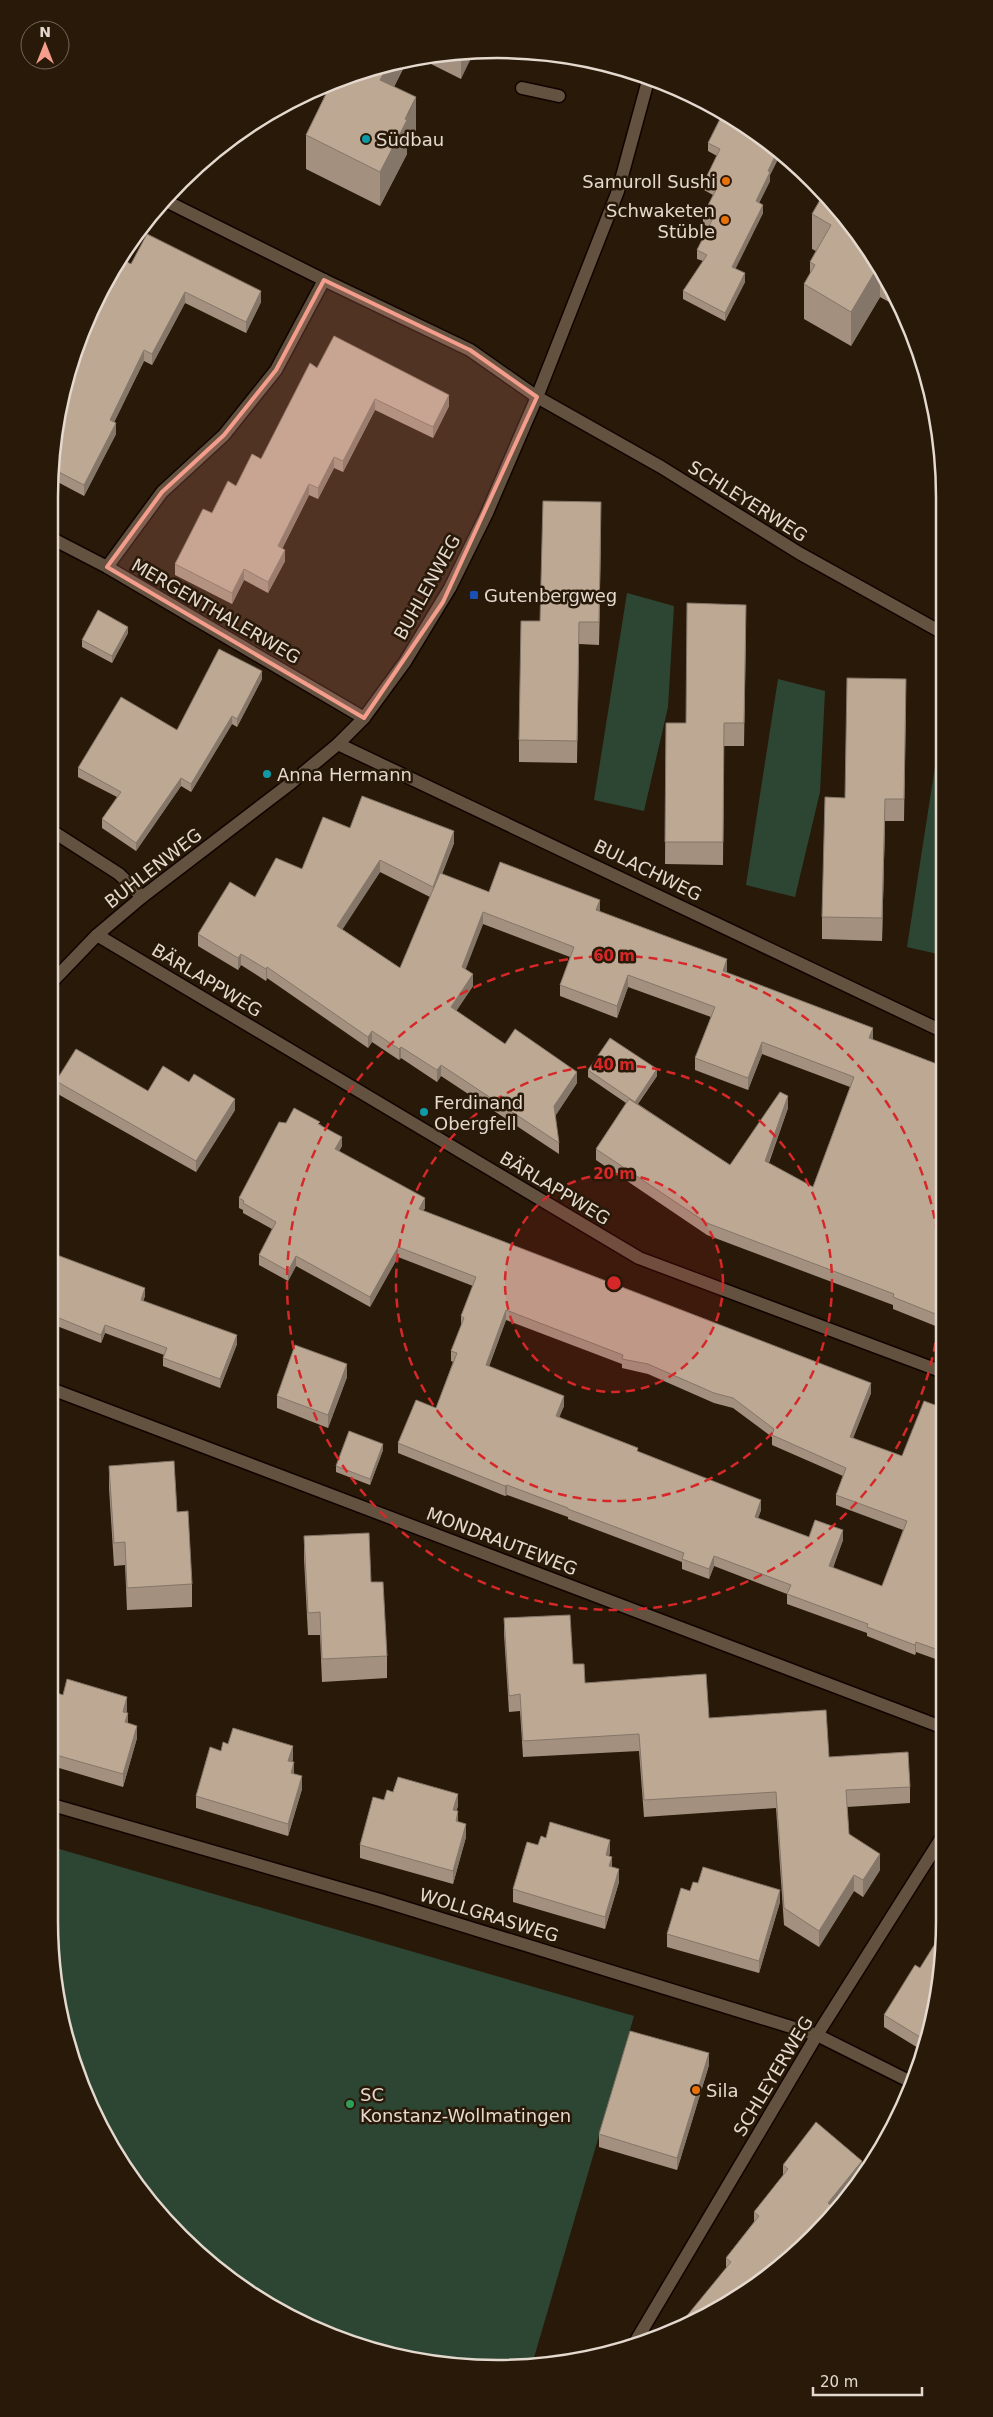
<svg xmlns="http://www.w3.org/2000/svg" width="993" height="2417" font-family="'DejaVu Sans',sans-serif">
<style>
.green{fill:#2d4633}
.lines{fill:none;stroke-linecap:round;stroke-linejoin:round}
.service-casing{stroke:#110400;stroke-width:15}
.minor-casing{stroke:#110400;stroke-width:15}
.service{stroke:#645240;stroke-width:12}
.minor{stroke:#645240;stroke-width:12}
.wall{fill:#a3907f;fill-rule:evenodd}
.shaded-wall{fill:#847668}
.building{fill:#bda894;stroke:#847668;fill-rule:evenodd}
.marked{fill:#f49d8c;fill-opacity:0.2;stroke:#f49d8c;stroke-width:4;stroke-linejoin:round}
.ring{fill:none;stroke:#d62828;stroke-width:2.5;stroke-dasharray:9 6}
.culture-dot{fill:#0f9aa8;stroke:#291909;stroke-width:2}
.food-dot{fill:#e8710a;stroke:#291909;stroke-width:2}
.transit-dot{fill:#1a4fb4;stroke:#291909;stroke-width:2}
.leisure-dot{fill:#2e9e5b;stroke:#291909;stroke-width:2}
.labels{text-anchor:middle;dominant-baseline:central;stroke-width:5;stroke-linejoin:round;paint-order:stroke}
.poi-label{font-size:18px;fill:#e4d9ce;stroke:#291909;text-anchor:start}
.street-label{font-size:18px;fill:#e4d9ce;stroke:#291909}
.rim{fill:none;stroke:#e4d9ce;stroke-width:2.5}
.centre{fill:#d62828;stroke:#291909;stroke-width:2.5}
.ring-label{font-size:15px;text-anchor:middle;font-weight:bold;fill:#d62828;stroke:#291909;stroke-width:5;stroke-linejoin:round;paint-order:stroke}
</style>
<rect width="100%" height="100%" fill="#291909"/>
<g class="green">
<path d="M627,593l47,13 -6,101 -24,104 -50,-11z"/>
<path d="M778,679l47,12 -5,101 -25,105 -49,-12z"/>
<path d="M939,741l2,1 1,213 -35,-8z"/>
<path d="M49,1846l585,170 -101,345 -95,3 -85,-19 -80,-37 -113,-92 -51,-72 -36,-79 -24,-145z"/>
</g>
<g class="lines">
<g class="service-casing">
<path id="service" d="M522,88l37,8"/>
</g>
<g class="minor-casing">
<g id="minor">
<path d="M162,199l162,81 146,70 67,47 124,70 138,86 142,79"/>
<path d="M49,537l58,30 257,151"/>
<path d="M107,567l55,-75 62,-57 52,-65 48,-90"/>
<path d="M338,744l604,287"/>
<path d="M49,829l70,45 23,23"/>
<path d="M97,935l542,323 304,114"/>
<path d="M49,985l48,-50 45,-38 149,-114 47,-39 26,-26 41,-56 45,-74 37,-75 50,-116 81,-206 31,-114"/>
<path d="M49,1388l895,340"/>
<path d="M49,1804l331,96 437,135 94,47"/>
<path d="M637,2339l180,-304 127,-201"/>
</g>
</g>
<use href="#service" class="service"/>
<use href="#minor" class="minor"/>
</g>
<g class="wall">
<path d="M467,50l-6,29 -42,-21z"/>
<path d="M419,58l-3,4 -6,-3z"/>
<path d="M408,59l-14,28 22,45 -9,16v6l-27,52 -74,-37v-34l22,-46h-1v-5l53,-20z"/>
<path d="M745,124l35,31 -10,20v6l-11,22 4,10 -28,56 10,13 -20,39 -42,-22v-8l20,-30 -6,-2v-9l12,-23 -6,-3v-9l10,-20 -9,-5v-8l13,-26 -9,-5v-8z"/>
<path d="M833,202l67,106 -20,-11 -29,49 -47,-27v-35l6,-11v-11l6,-11 -4,-2v-35z"/>
<path d="M131,264l130,38 -15,31 -61,-30 -33,62 -8,-4 -30,61 2,12 -32,62 -32,-17 20,-126z"/>
<path d="M317,368l132,38 -16,32 -58,-28 -32,62 -9,-4 -16,31 -9,-4 -27,54 3,12 -17,32 -24,-13 -12,24 -57,-29v-11l37,-51 49,-54z"/>
<path d="M601,525l-2,120 -20,-1 -2,119 -58,-1v-22l21,-119z"/>
<path d="M746,627l-2,119h-20l-1,119 -58,-1 1,-141h20z"/>
<path d="M128,633l-16,30 -30,-16v-7z"/>
<path d="M262,679l-25,48 -5,-3 -41,68 -10,-6 -45,65 -34,-23v-9l15,-22 -39,-20v-9l99,-38z"/>
<path d="M906,702l-2,119h-19l-3,120 -60,-2v-22l23,-119z"/>
<path d="M350,828l104,15 -12,31 47,18 111,20 127,59 -1,1 147,68 69,26 1,263 -50,-20v-4l-186,-70 -111,-75v-11l30,-46 -38,-26v-7l69,6 -19,28 92,61 58,-57 -19,55 44,24 37,-100 -88,-33 -14,36 -53,-20v-12l16,-41 -83,-30 -11,31 -57,-22v-11l10,-28 -87,-33 -18,45 8,17 -17,25 49,33 72,39 -22,33 4,27v11l-118,-78 -4,6 -36,-24 -2,2 -27,-18 -4,6 -101,-70 -1,3 -25,-16 -3,5 -40,-24v-12l57,-37 47,-28zM380,872l50,25 -30,71 -58,-39z"/>
<path d="M56,1081l92,10 41,-9 46,28 -39,62 -140,-79z"/>
<path d="M286,1123l34,1 22,22 -3,5 86,57 -2,3 448,182 -18,45 49,18 41,-48 1,254 -28,-10 -1,3 -48,-19v-3l-80,-29v-10l-73,-28 -5,13 -27,-10v-7l-114,-43v-2l-61,-22 -2,1 -107,-43v-10l38,-35 17,-46 -2,-1v-10l10,-25v-10l12,-30 -75,-29 -28,50 -74,-41 -8,15 -29,-16v-10l13,-26 -29,-16v-3l-4,-2v-10zM506,1320l116,44v4l26,6 66,29 19,5 39,29v8l71,31 -7,19v10l67,25 -21,56 -49,-18 10,-28 -34,-3 -51,-19 3,-8 -123,-58 -79,-35 5,-11 -75,-40z"/>
<path d="M49,1252l96,44 -2,5 94,43 -17,44 -57,-22v-8l1,-3 -59,-22 -4,10 -52,-20z"/>
<path d="M347,1377l-19,51 -51,-20v-12z"/>
<path d="M383,1450l-13,35 -34,-13v-6z"/>
<path d="M109,1466l83,118v23l-65,3 -2,-45 -11,1 -5,-78z"/>
<path d="M304,1536l67,46 16,74v22l-65,4 -2,-47h-12l-4,-76z"/>
<path d="M504,1618l69,46 12,19 124,35 120,39 81,30v16l-63,4 2,27 31,36 -17,27 -9,-6 -35,56 -35,-22 -8,-117 -132,9 -5,-66 -116,6 -3,-46 -11,1 -5,-78z"/>
<path d="M63,1695l64,15 -1,3 2,10 9,15 -14,49 -74,-22v-64l6,2z"/>
<path d="M221,1751l72,8 -1,3 2,12 8,15 -14,47 -92,-28v-12z"/>
<path d="M384,1800l74,6 -2,5 2,11 8,15 -13,47 -93,-26v-13z"/>
<path d="M546,1838l64,14 -1,4 3,11 7,15 -14,47 -92,-27v-13l25,-44z"/>
<path d="M698,1883l82,19 -21,71 -92,-26v-13l23,-43z"/>
<path d="M943,1931l-20,120 -39,-24v-12l36,-47z"/>
<path d="M709,2065l-32,105 -78,-23v-13z"/>
<path d="M783,2165l79,8 -29,35v5l-107,56v-11l28,-36v-10l29,-36z"/>
</g>
<g class="shaded-wall">
<path d="M467,50h8l-14,29v-28z"/>
<path d="M408,59l-28,55v-34l9,-17z"/>
<path d="M416,97v35l-9,16v6l-27,52v-34z"/>
<path d="M777,152l3,3 -10,20v6l-14,28v-8l12,-30z"/>
<path d="M763,205v8l-31,63v-9z"/>
<path d="M876,270l4,6v21l-29,49v-34z"/>
<path d="M745,273v9l-20,39v-8z"/>
<path d="M261,291v11l-15,31v-11z"/>
<path d="M185,292v11l-33,62v-11z"/>
<path d="M144,350v11l-34,70v-11z"/>
<path d="M449,395v11l-16,32v-11z"/>
<path d="M375,399v11l-32,62v-11z"/>
<path d="M116,423v11l-32,62v-11z"/>
<path d="M334,457v11l-16,31v-11z"/>
<path d="M309,484v11l-31,62v-11z"/>
<path d="M601,502v23l-2,120v-23z"/>
<path d="M285,550v11l-17,32v-11z"/>
<path d="M51,559v12l-2,4v-12z"/>
<path d="M244,569v11l-12,24v-11z"/>
<path d="M128,627v6l-16,30v-7z"/>
<path d="M262,671v8l-25,48v-8z"/>
<path d="M232,716v8l-41,68v-8z"/>
<path d="M181,778v8l-45,65v-8z"/>
<path d="M885,799v22l-3,120v-23z"/>
<path d="M454,831v12l-21,55v-11z"/>
<path d="M380,860v12l-43,66v-12z"/>
<path d="M600,900v12l-4,-2z"/>
<path d="M483,912v12l-21,55v-12z"/>
<path d="M241,954v11l-3,5v-12z"/>
<path d="M727,959v12l-4,11v-11z"/>
<path d="M267,967v11l-1,3v-12z"/>
<path d="M473,974v12l-22,33v-12z"/>
<path d="M628,975v12l-11,31v-12z"/>
<path d="M873,1028v12l-4,-2z"/>
<path d="M372,1031v11l-4,6v-11z"/>
<path d="M762,1042v12l-14,36v-12z"/>
<path d="M401,1047v11l-2,2v-11z"/>
<path d="M441,1065v11l-4,6v-12z"/>
<path d="M657,1069v7l-23,33v-6z"/>
<path d="M577,1072v11l-23,35v-12z"/>
<path d="M788,1096v12l-23,64v-11z"/>
<path d="M235,1099v11l-39,62v-11z"/>
<path d="M342,1137v9l-7,13v-10z"/>
<path d="M425,1198v10l-6,11v-10z"/>
<path d="M398,1247v10l-28,50v-10z"/>
<path d="M296,1256v10l-8,15v-10z"/>
<path d="M145,1288v8l-4,12v-8z"/>
<path d="M506,1310v10l-20,55v-10z"/>
<path d="M105,1325v8l-4,10v-8z"/>
<path d="M237,1335v9l-17,44v-9z"/>
<path d="M347,1364v13l-19,51v-13z"/>
<path d="M871,1383v10l-21,53v-9z"/>
<path d="M564,1396v10l-8,20v-10z"/>
<path d="M383,1444v6l-13,35v-6z"/>
<path d="M507,1485v10l-2,1v-10z"/>
<path d="M761,1500v10l-6,17v-10z"/>
<path d="M843,1530v10l-14,36v-10z"/>
<path d="M943,1539v10l-3,-1z"/>
<path d="M714,1556v10l-5,13v-10z"/>
<path d="M916,1642v10l-1,3v-10z"/>
<path d="M127,1697v13l-4,15v-13z"/>
<path d="M128,1713v13l-3,-4z"/>
<path d="M137,1726v12l-14,49v-13z"/>
<path d="M293,1746v13l-5,15v-13z"/>
<path d="M294,1762v13l-3,-2z"/>
<path d="M302,1776v13l-14,47v-12z"/>
<path d="M458,1794v12l-5,17v-13z"/>
<path d="M458,1811v13l-2,-3z"/>
<path d="M466,1824v13l-13,47v-13z"/>
<path d="M610,1840v12l-4,16v-13z"/>
<path d="M880,1854v16l-17,27v-17z"/>
<path d="M612,1857v12l-3,-3z"/>
<path d="M619,1869v13l-14,47v-12z"/>
<path d="M854,1875v16l-35,56v-16z"/>
<path d="M780,1890v12l-21,71v-12z"/>
<path d="M709,2053v12l-32,105v-12z"/>
<path d="M862,2161v13l-29,34v5l-34,37 29,-47z"/>
</g>
<g class="building">
<path d="M389,63l-9,17 36,17 -11,22 2,1 -27,52 -74,-37 26,-53 48,-18z"/>
<path d="M723,113l22,11 32,28 -9,19 2,1 -14,29 7,4 -31,62 13,6 -20,40 -42,-22 24,-36 -10,-5 15,-30 -9,-5 14,-27 -13,-6 16,-33 -12,-6z"/>
<path d="M824,193l9,9 43,68 -25,42 -47,-28 11,-19 -5,-3 21,-37 -19,-11z"/>
<path d="M147,234l114,57 -15,31 -61,-30 -33,62 -8,-4 -34,70 6,3 -32,62 -31,-16 19,-116 46,-94 1,-1 12,6z"/>
<path d="M334,336l115,59 -16,32 -58,-28 -32,62 -9,-4 -16,31 -9,-4 -31,62 7,4 -17,32 -24,-13 -12,24 -57,-29 28,-55 9,4 16,-32 8,5 16,-32 9,5 49,-96 7,5z"/>
<path d="M543,501l58,1 -2,120h-20l-2,119 -58,-1 2,-119h19z"/>
<path d="M687,603l59,2 -2,118h-20l-1,119h-58l1,-119h20z"/>
<path d="M98,610l30,17 -16,29 -30,-16z"/>
<path d="M219,649l43,22 -25,48 -5,-3 -41,68 -10,-6 -45,65 -34,-24 19,-27 -43,-24 43,-71 56,33z"/>
<path d="M847,678l59,1 -2,120h-19l-3,119 -60,-1 3,-120 20,1z"/>
<path d="M362,796l92,35 -21,56 -53,-27 -43,66 63,42 40,-95 49,19 11,-30 100,38 -4,10 131,49 -4,12 150,57 -4,10 73,28 1,251 -50,-20 1,-3 -187,-71 -111,-74 33,-50 101,66 50,-73 8,4 -23,65 48,26 41,-110 -92,-35 -14,36 -53,-20 20,-51 -87,-32 -11,31 -57,-21 14,-38 -91,-35 -21,55 11,7 -22,33 54,37 10,-15 62,43 -23,34 5,37 -118,-78 -4,5 -36,-23 -2,2 -27,-18 -4,6 -101,-70 -1,2 -25,-15 -3,4 -40,-24 32,-52 25,15 21,-39 26,11 21,-52 27,11z"/>
<path d="M610,1038l47,31 -22,33 -47,-32z"/>
<path d="M76,1049l72,42 15,-25 26,16 5,-8 41,25 -39,62 -140,-80z"/>
<path d="M294,1108l26,14 -2,2 24,13 -7,12 90,49 -6,11 452,174 -21,54 52,19 22,-55 19,7v131l-3,9 3,1 1,103 -28,-10 -1,3 -48,-18 1,-3 -81,-30 4,-9 -77,-29 -5,13 -27,-10 2,-6 -116,-44v-1l-61,-23 -2,1 -107,-43 18,-43 20,8 21,-55 -6,-2 13,-33 -3,-2 15,-39 -78,-30 -28,50 -74,-41 -8,15 -29,-16 17,-33 -33,-19 1,-2 -5,-3 40,-76 7,1zM506,1310l117,45 -1,4 26,5 66,29 19,5 41,31 -2,6 74,33 -10,27 71,26 -25,65 -53,-20 14,-36 -28,-10 -6,17 -54,-20 6,-17 -124,-49 1,-3 -82,-32 8,-20 -78,-31z"/>
<path d="M49,1252l96,36 -4,12 96,35 -17,44 -57,-21 4,-10 -62,-23 -4,10 -52,-21z"/>
<path d="M295,1345l52,19 -19,51 -51,-19z"/>
<path d="M349,1431l34,13 -13,35 -34,-13z"/>
<path d="M174,1461l3,51 11,-1 4,73 -65,4 -2,-46 -11,1 -5,-77z"/>
<path d="M369,1533l2,49h12l4,74 -65,3 -2,-47 -12,1 -4,-77z"/>
<path d="M570,1615l3,49h11l1,19 121,-9 3,44 117,-8 3,47 79,-5 2,35 -64,3 3,44 31,20 -17,26 -9,-5 -35,56 -35,-23 -8,-116 -132,8 -5,-66 -116,7 -3,-47 -11,2 -5,-78z"/>
<path d="M67,1679l60,18 -4,15 5,1 -3,9 12,4 -14,48 -74,-21v-52l6,2 2,-10 6,2z"/>
<path d="M233,1728l60,18 -5,15 6,1 -3,11 11,3 -14,48 -92,-28 14,-49 11,4 2,-9 5,2z"/>
<path d="M398,1777l60,17 -5,16 5,1 -2,10 10,3 -13,47 -93,-26 13,-48 11,3 3,-10 6,2z"/>
<path d="M550,1822l60,18 -4,15 6,2 -3,9 10,3 -14,48 -92,-28 14,-47 11,3 3,-9 5,2z"/>
<path d="M703,1867l77,23 -21,71 -92,-27 14,-46 9,3 3,-9 5,1z"/>
<path d="M943,1931l-18,109 -41,-25 31,-50 5,3z"/>
<path d="M630,2031l79,22 -32,105 -78,-24z"/>
<path d="M816,2122l46,39 -34,42 5,4 -41,50 -71,51 -40,15 50,-61 -5,-4 33,-42 -5,-4 34,-43 -5,-4z"/>
</g>
<path class="marked" d="M324,280l146,70 67,47 -94,205 -79,116 -257,-151 55,-75 62,-57 52,-65z"/>
<circle cx="614" cy="1283" r="109" fill="#d62828" fill-opacity=".12"/>
<g class="ring">
<circle cx="614" cy="1283" r="109"/>
<circle cx="614" cy="1283" r="218"/>
<circle cx="614" cy="1283" r="327"/>
</g>
<g class="culture-dot">
<circle cx="366" cy="139" r="5"/>
<circle cx="267" cy="774" r="5"/>
<circle cx="424" cy="1112" r="5"/>
</g>
<g class="food-dot">
<circle cx="726" cy="181" r="5"/>
<circle cx="725" cy="220" r="5"/>
<circle cx="696" cy="2090" r="5"/>
</g>
<rect class="transit-dot" x="469" y="590" width="10" height="10" rx="2.5"/>
<circle class="leisure-dot" cx="350" cy="2104" r="5"/>
<g class="labels">
<g class="poi-label">
<text x="376" y="139">Südbau</text>
<text x="716" y="181" text-anchor="end">Samuroll Sushi</text>
<text x="715" y="210" text-anchor="end">Schwaketen<tspan x="715" dy="21">Stüble</tspan></text>
<text x="484" y="595">Gutenbergweg</text>
<text x="277" y="774">Anna Hermann</text>
<text x="434" y="1102">Ferdinand<tspan x="434" dy="21">Obergfell</tspan></text>
<text x="706" y="2090">Sila</text>
<text x="360" y="2094">SC<tspan x="360" dy="21">Konstanz-Wollmatingen</tspan></text>
</g>
<g class="street-label">
<text transform="translate(748 501) rotate(32)">SCHLEYERWEG</text>
<text transform="translate(427 587) rotate(-61)">BUHLENWEG</text>
<text transform="translate(216 611) rotate(30)">MERGENTHALERWEG</text>
<text transform="translate(153 868) rotate(-38)">BUHLENWEG</text>
<text transform="translate(648 870) rotate(26)">BULACHWEG</text>
<text transform="translate(207 980) rotate(31)">BÄRLAPPWEG</text>
<text transform="translate(555 1188) rotate(31)">BÄRLAPPWEG</text>
<text transform="translate(502 1541) rotate(21)">MONDRAUTEWEG</text>
<text transform="translate(489 1915) rotate(17)">WOLLGRASWEG</text>
<text transform="translate(773 2076) rotate(-59)">SCHLEYERWEG</text>
</g>
</g>
<path d="M0 0H993V2417H0ZM497 58H497A439 439 0 0 1 936 497V1921A439 439 0 0 1 497 2360H497A439 439 0 0 1 58 1921V497A439 439 0 0 1 497 58Z" fill="#291909" fill-rule="evenodd"/>
<path class="rim" d="M497 58H497A439 439 0 0 1 936 497V1921A439 439 0 0 1 497 2360H497A439 439 0 0 1 58 1921V497A439 439 0 0 1 497 58Z"/>
<circle cx="614" cy="1283" r="8" class="centre"/>
<g class="ring-label">
<text x="614" y="961">60 m</text>
<text x="614" y="1070">40 m</text>
<text x="614" y="1179">20 m</text>
</g>
<g transform="translate(45 45)"><circle r="24" fill="#291909" stroke="#746658"/>
<path d="M0-4L9 19L0 12L-9 19Z" fill="#f49d8c"/>
<text y="-8" font-size="14" font-weight="bold" text-anchor="middle" fill="#e4d9ce">N</text>
</g>
<path d="M813 2387v8h109v-8" fill="none" stroke="#e4d9ce" stroke-width="2.5"/>
<text x="820" y="2387" font-size="15" fill="#e4d9ce" stroke="#291909" stroke-width="4" paint-order="stroke">20 m</text>
</svg>
